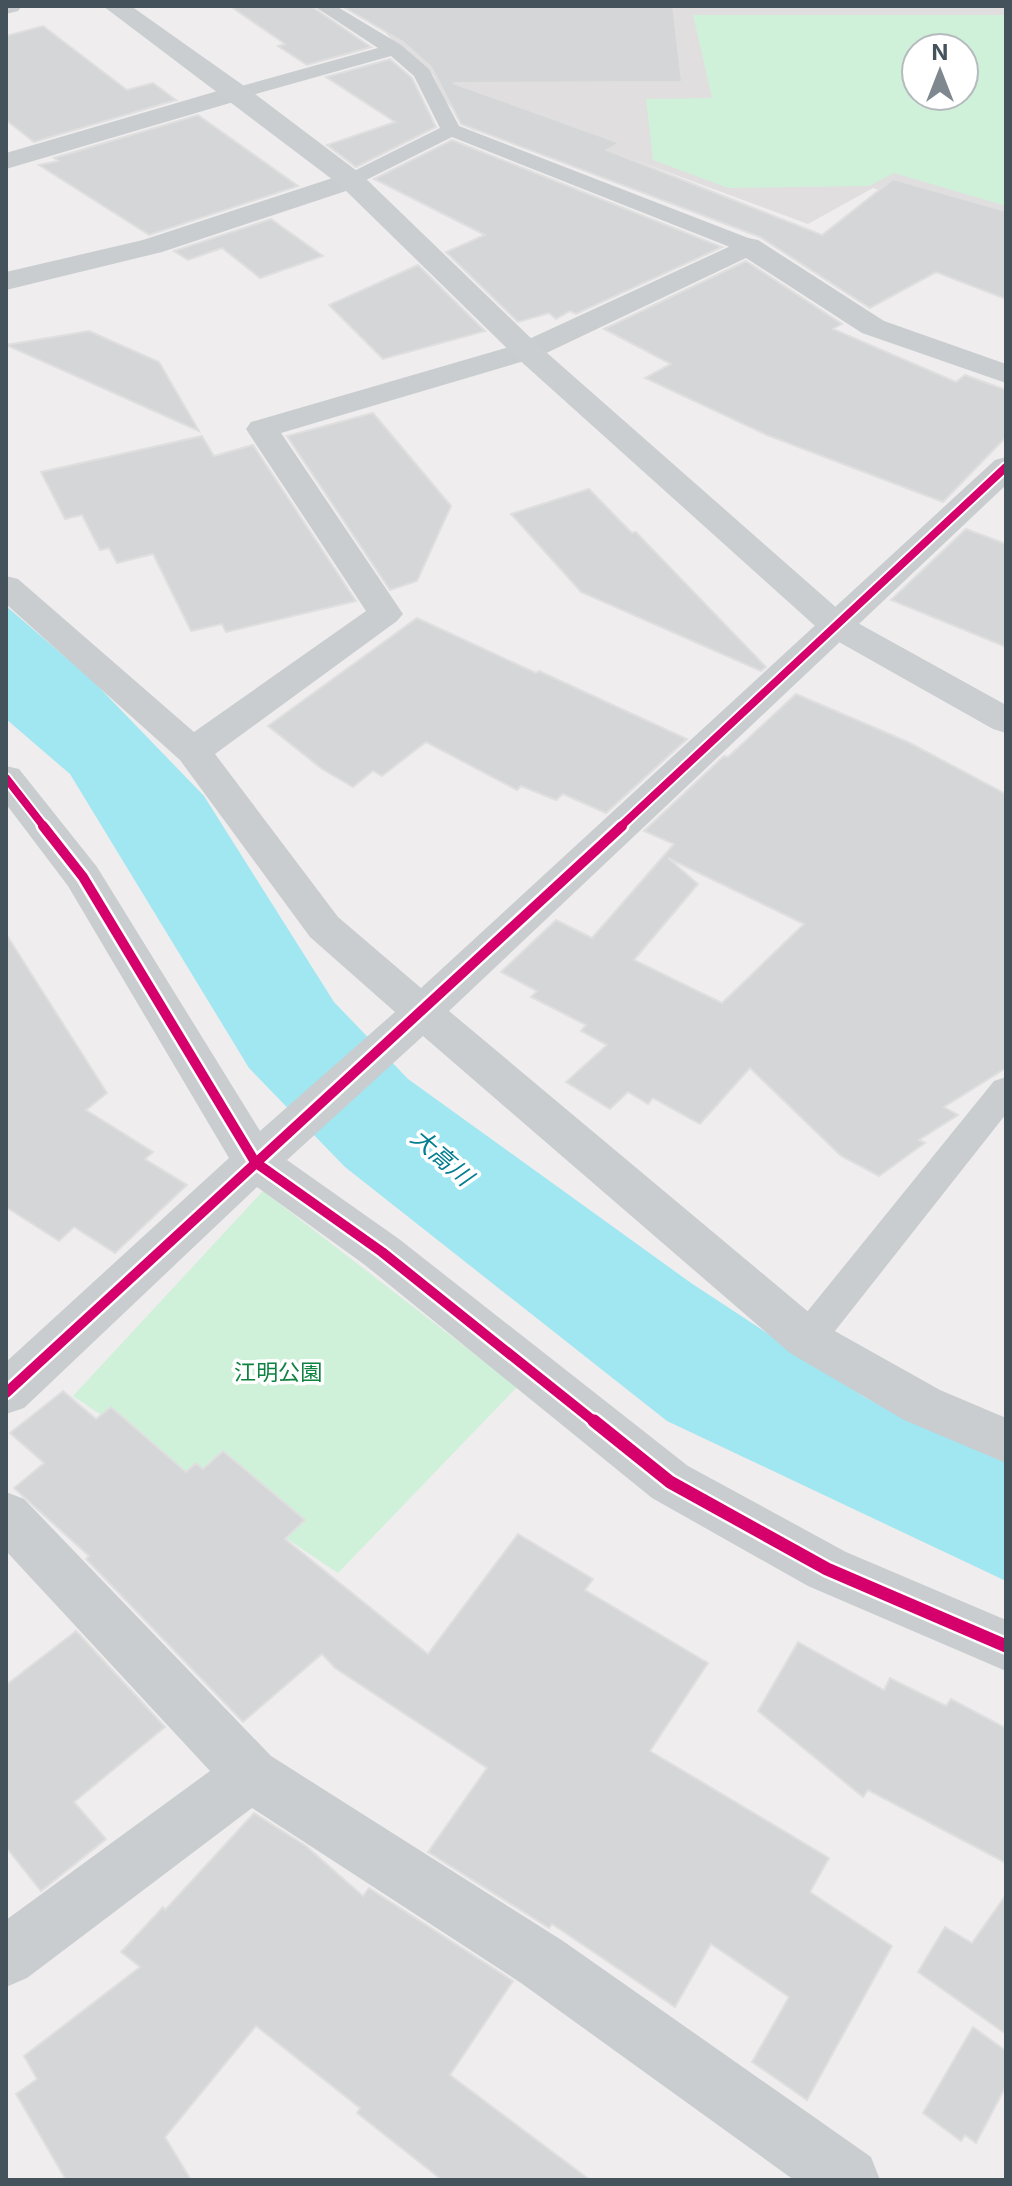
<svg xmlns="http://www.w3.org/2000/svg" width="1012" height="2186" font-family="Inter,'Noto Sans JP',sans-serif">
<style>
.education{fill:#e0dedf;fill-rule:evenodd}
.green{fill:#cff0d9;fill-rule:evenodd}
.water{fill:#a0e7f2}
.building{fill:#d5d6d7;stroke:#e0dfe0;stroke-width:2;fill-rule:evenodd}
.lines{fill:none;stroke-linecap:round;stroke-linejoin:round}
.lane{fill:#c9cdcf;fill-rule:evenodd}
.street{fill:#c9cdcf;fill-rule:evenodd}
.secondary{fill:#caced0;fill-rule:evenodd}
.cycleway-far2-casing{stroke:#fff;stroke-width:12}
.cycleway-far1-casing{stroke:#fff;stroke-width:15}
.cycleway-casing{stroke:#fff;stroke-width:18}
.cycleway-far2{stroke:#d6006c;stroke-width:8}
.cycleway-far1{stroke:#d6006c;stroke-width:10}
.cycleway{stroke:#d6006c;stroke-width:13}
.labels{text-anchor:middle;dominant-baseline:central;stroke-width:7;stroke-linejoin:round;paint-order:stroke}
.park-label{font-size:22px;fill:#0e8340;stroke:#fff}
.water-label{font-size:24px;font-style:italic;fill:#037e91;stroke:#fff}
</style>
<rect width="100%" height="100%" fill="#efeded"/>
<path class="education" d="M456,6h550v217l-23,3 -110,-38 -65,36 -297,-110 -37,17 -28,-29 -13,-27 -30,-22 -17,-20zM916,48h48v48h-48z"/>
<g class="green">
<path d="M693,15h313v191l-112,-33 -25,13 -141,2 -75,-28 -7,-61 66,-1zM916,48h48v48h-48z"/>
<path d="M263,1191l254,196 -179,186 -265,-177z"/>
</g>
<path class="water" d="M6,606l86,74 112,116 130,206 74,77 283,204 175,115 140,61v122l-339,-160 -322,-254 -96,-99 -179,-294 -64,-55z"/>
<g class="building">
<path d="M230,6h81l60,41 -64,18 -29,-19 7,-2z"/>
<path d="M342,6h331l9,76 -229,1 167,60 -13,7 215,85 71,-56 113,32v88l-70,-27 -66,36 -110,-71 -299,-113 -30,-57 -28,-25z"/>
<path d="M43,26l84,64 26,-7 23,17 -142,42 -28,-22v-84z"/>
<path d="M390,59l22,19 24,49 -80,40 -29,-22 68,-23 -69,-45z"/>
<path d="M198,115l100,71 -149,49 -110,-70 19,-4 -4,-3z"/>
<path d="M452,140l270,107 -146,67 -6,-3 -14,8 -7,-6 -31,9 -72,-70 39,-17 -111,-56z"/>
<path d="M271,219l52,37 -63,22 -38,-30 -34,12 -14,-9z"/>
<path d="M746,261l96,63 -9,5 123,53 9,-7 41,15v47l-63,65 -176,-67 -122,-57 26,-14 -67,-35z"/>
<path d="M418,265l67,66 -102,28 -54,-54z"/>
<path d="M89,331l70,31 40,69 -193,-86z"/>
<path d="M373,413l78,93 -34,75 -27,9 -103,-154z"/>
<path d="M202,436l12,20 39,-11 103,156 -130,31 -4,-8 -31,7 -38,-77 -36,9 -8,-15 -9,2 -18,-35 -17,4 -24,-47z"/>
<path d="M589,489l43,44 4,-1 130,135 -5,4 -180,-79 -70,-78z"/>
<path d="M966,529l40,15v103l-115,-47z"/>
<path d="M417,618l119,55 3,-2 148,68 -81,74 -43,-19 -7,6 -35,-14 -4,4 -91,-48 -44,34 -9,-5 -20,16 -31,-18 -54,-43z"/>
<path d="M796,694l112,48 98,52v274l-62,39 14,8 -39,25 6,3 -46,33 -38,-20 -91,-88 -50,56 -47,-26 -5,6 -20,-12 -18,17 -44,-27 41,-37 -26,-14 5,-6 -55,-28 6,-6 -36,-19 55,-52 36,18 82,-94 -30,-13 80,-75 4,1zM668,858l136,66 -82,79 -88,-43 64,-76z"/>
<path d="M6,934l101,159 -21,17 67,42 -8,7 42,26 -72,68 -41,-26 -15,14 -53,-34z"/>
<path d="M63,1391l33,28 15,-12 75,65 10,-9 7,6 20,-18 82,69 -20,19 143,115 90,-120 75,45 -8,11 123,73 -58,88 179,107 -19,34 82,54 -85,154 -55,-38 37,-65 -78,-53 -36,63 -123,-83 -3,4 -121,-76 59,-84 -152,-100 -13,-14 -79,68 -157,-163 3,-3 -75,-68 30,-25 -34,-30z"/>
<path d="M76,1631l89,96 -91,75 32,37 -65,52 -35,-44v-162z"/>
<path d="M798,1642l86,48 6,-12 56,28 5,-7 55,29v135l-138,-73 -5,7 -105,-86z"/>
<path d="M254,1813l52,33 57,50 6,-8 144,93 -63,94 140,105h-148l-85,-67 3,-5 -104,-82 -91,111 26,43h-125l-50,-86 21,-15 -13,-23 116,-89 -19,-15 42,-45 2,3z"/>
<path d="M1006,1895v139l-88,-62 27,-45 27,16z"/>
<path d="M973,2027l33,24v35l-30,57 -11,-8 -4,6 -38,-28z"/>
</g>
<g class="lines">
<g class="lane">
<path d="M314,6h22l65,39 28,24 30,57 297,115 3,5 -3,5h-16l-288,-114 -94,47h-14l-3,-4 3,-4 96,-48 -26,-52 -23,-20 -146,41h-14l-3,-4 3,-4 147,-41z"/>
<path d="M1006,1077v37l-186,236 -13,5 -13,-5 -6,-11 6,-11 200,-247z"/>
</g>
<g class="street">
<path d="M238,85l9,3 4,5 -4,5 -241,71v-16z"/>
<path d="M351,172l10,2 4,6 -4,6 -199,66 -156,38v-18l137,-32z"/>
<path d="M748,238l10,2 126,81 122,43v19l-144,-50 -116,-75 -208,99 -257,76 122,181 -6,7 -182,133 123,163 83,71 574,-528 11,-3v28l-557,526 375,314 116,65 66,28v45l-102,-43 -114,-67 -367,-317 -136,124 112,79 289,227 158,86 160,68v51l-198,-85 -156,-88 -287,-233 -108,-78 -233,221 -18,6v-52l223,-204 -161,-272 -62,-82v-38l13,3 78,98 163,264 135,-119 -85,-75 -130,-177 -174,-156v-28l12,3 176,153 172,-121 -120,-182 5,-7 265,-77z"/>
<path d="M6,1492l18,7 247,257 292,185 308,216 9,23h-86l-273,-197 -269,-175 -225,170 -21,9v-67l204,-149 -204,-220z"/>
</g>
<g class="secondary">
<path d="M6,6h16l-4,5 -12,3z"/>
<path d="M103,6h28l116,82 114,86 177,171 309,272 159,88v28l-13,-4 -170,-96 -307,-276 -175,-171z"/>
</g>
<g class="cycleway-far2-casing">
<g id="cycleway-far2">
<path d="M6,778l39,50"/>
<path d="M619,828l387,-361"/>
</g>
</g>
<g class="cycleway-far1-casing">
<g id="cycleway-far1">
<path d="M43,826l40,51 172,285 127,90 214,171"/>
<path d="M6,1393l616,-567"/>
</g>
</g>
<g class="cycleway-casing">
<path id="cycleway" d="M594,1421l76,61 157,87 179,77"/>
</g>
<use href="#cycleway-far2" class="cycleway-far2"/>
<use href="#cycleway-far1" class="cycleway-far1"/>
<use href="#cycleway" class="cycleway"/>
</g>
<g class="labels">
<g class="park-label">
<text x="278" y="1372">江明公園</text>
</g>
<g class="water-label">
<text transform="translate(442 1157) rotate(41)">大高川</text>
</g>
</g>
<rect width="1012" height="2186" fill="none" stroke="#43525b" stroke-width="16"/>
<g transform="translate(940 72)"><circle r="38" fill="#ffffff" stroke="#b4babd" stroke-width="2"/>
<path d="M0-6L14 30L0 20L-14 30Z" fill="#7f888e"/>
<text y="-12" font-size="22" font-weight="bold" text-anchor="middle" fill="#43525b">N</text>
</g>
</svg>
